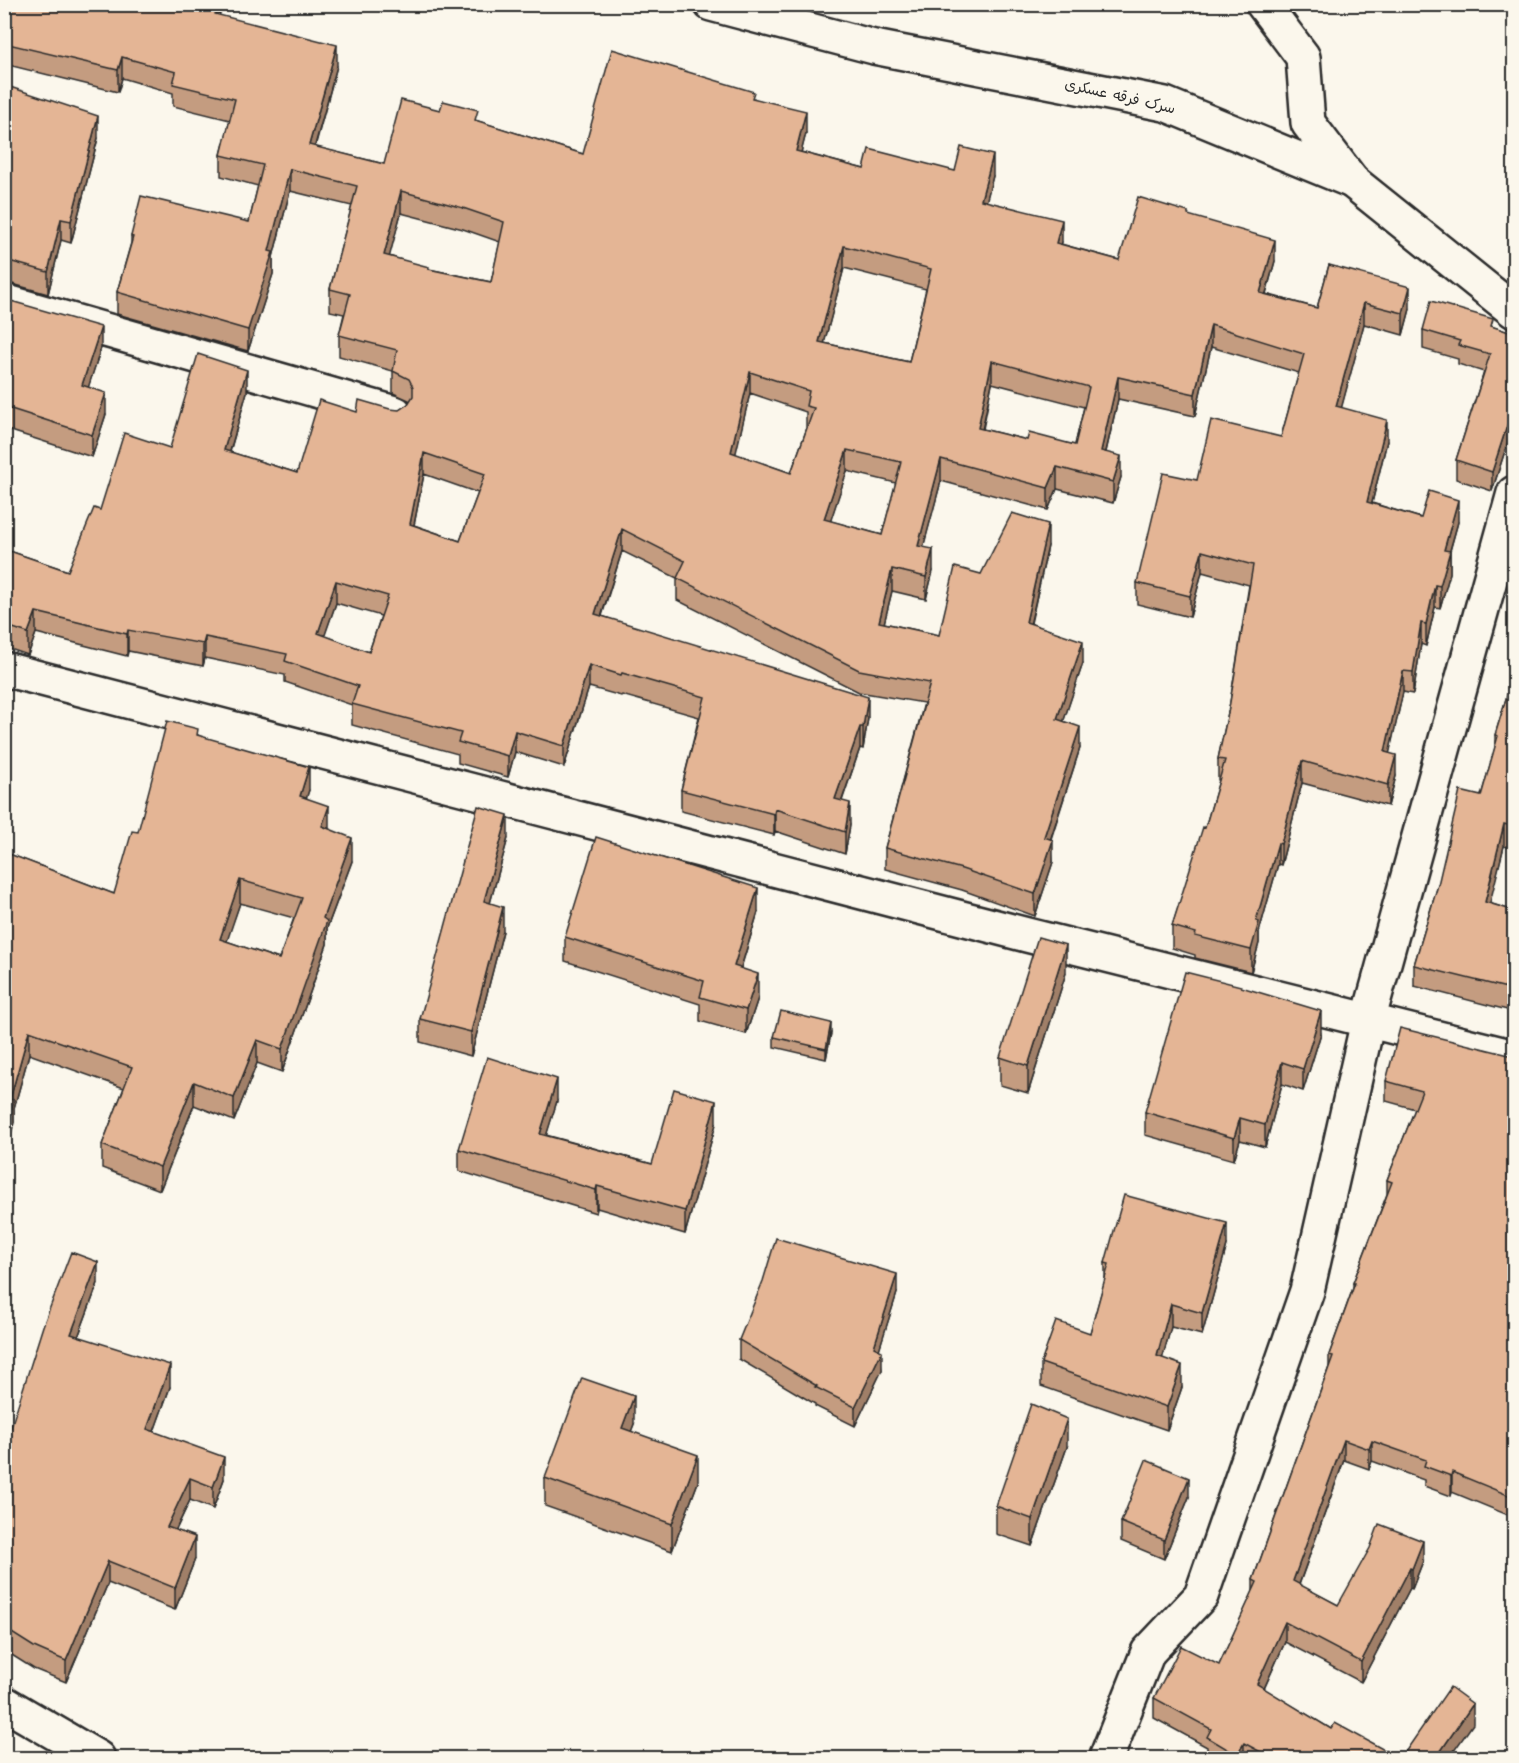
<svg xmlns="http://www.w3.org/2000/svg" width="1519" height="1763" font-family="Kalam,'Playpen Sans Arabic',sans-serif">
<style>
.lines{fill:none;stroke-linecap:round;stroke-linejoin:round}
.minor-casing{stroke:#2b2b2b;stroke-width:38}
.tertiary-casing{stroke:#2b2b2b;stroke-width:38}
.minor{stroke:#fbf7ec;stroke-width:33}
.tertiary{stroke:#fbf7ec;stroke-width:33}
.wall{fill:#c49c80;stroke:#2b2b2b;stroke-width:1.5;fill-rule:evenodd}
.shaded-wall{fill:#a07f68;stroke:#2b2b2b;stroke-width:1.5}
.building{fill:#e4b595;stroke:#2b2b2b;stroke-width:1.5;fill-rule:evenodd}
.labels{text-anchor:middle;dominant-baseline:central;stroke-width:4.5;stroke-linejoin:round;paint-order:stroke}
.street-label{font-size:15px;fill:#2b2b2b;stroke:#fbf7ec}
</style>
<rect width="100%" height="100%" fill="#fbf7ec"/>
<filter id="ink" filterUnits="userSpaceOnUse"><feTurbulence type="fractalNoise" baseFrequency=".0167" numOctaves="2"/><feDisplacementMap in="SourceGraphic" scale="12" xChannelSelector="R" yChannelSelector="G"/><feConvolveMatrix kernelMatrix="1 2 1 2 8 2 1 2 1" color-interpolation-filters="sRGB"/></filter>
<g filter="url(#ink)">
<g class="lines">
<g class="minor-casing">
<g id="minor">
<path d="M711,4l163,43 291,57 187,77 162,130"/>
<path d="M1263,4l40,53 5,66 44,58"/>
<path d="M4,301l391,112"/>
<path d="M4,669l1023,266 487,122"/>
<path d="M1106,1758l42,-106 53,-56 106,-305 61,-270 146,-528"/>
</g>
</g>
<g class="tertiary-casing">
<path id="tertiary" d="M4,1703l94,55"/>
</g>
<use href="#minor" class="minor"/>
<use href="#tertiary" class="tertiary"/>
</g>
<g class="wall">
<path d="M4,4l216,12 117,50 -22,81 69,17 94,-43 105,33 171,-56 52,35 -5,19 63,17 91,2 38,5 -7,25 76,41 -1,2 58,16 69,-45 87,46 -9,33 51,14 12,-43 81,44 -7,26 -39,-11 -23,84 46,33 -15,62 49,15 37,4 -8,29v22l-10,35 -5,-1 -9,39 -5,-2 -8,50 -10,-2 -14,61 7,23 -8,30 -86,-23 -21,82 -3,-1 -19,68v11l-8,29 -56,-14v-3l-23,-7v-22l33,-98 14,-47 -1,-1v-21l11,-51 20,-123 -47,-13 -12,45 -53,-13v-21l60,-103 84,-43 18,-64 -88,-26 -16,69 -77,-17 -12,53 15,25 -8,26 -56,-14 -9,21 -107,-29 -18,66 10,24 -7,28 -34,-8 -8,32 55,12 42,-61 67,-28 -17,77 52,40 -20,59 17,26 -29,91 2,23 -18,54 -73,-26 -77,-21v-21l39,-145 -65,-11 -182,-92v-22l-55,-27 -20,65 266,102 -5,31 -3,-1 -18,53 8,24 -5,29 -70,-23 -1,4 -93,-24v-21l18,-73 -77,-22 -1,1 -32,-9 -25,80 -49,-15 -7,25 -50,-14v-9l-106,-29v-20l-67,-23v-7l-80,-17 -2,8 -75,-15 -1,5 -91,-23 -8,22 -24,-8v-98l64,22 32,-61 70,-62 77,-56 -17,60 67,21 60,-61 42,-2 9,-6 2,-2 -1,-2 -16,-7v-22l-54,-15v-21l5,-21 -14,-3v-22l22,-83 -62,-15 -17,66v17l-25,77 -131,-37v-22l14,-49v-7l118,-14 9,-36 -37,-10v-21l9,-35 -57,-14v-13l-51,-15 -4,14 -114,-28zM401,213l62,16 37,13 -9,40 -62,-13 -40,-13zM844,268l82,21 -17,73 -85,-19zM992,383l92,24 -9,38 -48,-5 -44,-11zM750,393l56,19v16h1l-16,45 -56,-19zM847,471l49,12 -14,52 -52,-14zM424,474l54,19 -18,48 -46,-16zM336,603l45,13 -12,36 -45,-16z"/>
<path d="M4,85l94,53 -27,105 -10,-3 -13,54 -39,-11h-5z"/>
<path d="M4,299l97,49 -13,39 18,27 -14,43 -84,-27 -4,10z"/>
<path d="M1493,327l22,7v86l-23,71 -36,-12v-19l28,-88 -26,-8v-5l-35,-10v-19z"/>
<path d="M1515,669v179l-11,-2 -15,57 26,8v101l-101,-26v-21l24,-80 43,-89 14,-48v-13z"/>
<path d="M198,735l111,55 -3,8 46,63 -25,67v16l-45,128 -25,-9 -23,58 -40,-16 -34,85 -58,-22v-23l22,-57 -95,-34 -15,54v15l-10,-271 110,42 24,-62zM240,903l54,15 -15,41 -53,-18z"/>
<path d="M508,838l-18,65 13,28 -32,125 -51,-14v-23z"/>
<path d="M758,912l-17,56 17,30 -12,36 -46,-13v-17l-135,-43v-24z"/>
<path d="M1066,973l-38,120 -28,-8v-28z"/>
<path d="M1241,987l80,46 -18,58 -21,-7 -17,63 -25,-7 -6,20 -89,-25v-23z"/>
<path d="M831,1033l-5,26 -52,-12v-10z"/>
<path d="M1509,1055h6v463l-63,-26 -1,4 -27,-10v-6l-52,-19 -3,8 -25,-9 -45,125 39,20 85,-44 -11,28 -2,-1 -49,94 -76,-40 -21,47 67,40 68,29h-190l-2,-1v-10l-53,-29v-20l65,-33 34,-73v-12l76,-213v-12l24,-67v-5l34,-89v-14l28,-71 -29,-8v-20z"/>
<path d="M557,1101l-11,34 106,29 64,-40 -31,110 -88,-26 -1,5 -137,-42v-22z"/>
<path d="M1227,1245l-25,90 -31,-8 -9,31 20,29 -15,43 -126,-44v-23l49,-30 15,-53v-17z"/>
<path d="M98,1283l-20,54 92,50 -16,44 70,48 -11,30 -23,-9 -14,30 19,29 -20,51 -67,-27 -42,99 -32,-13 -27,-17v-8l-3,-1v-194z"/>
<path d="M897,1293l-18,56 3,21 -27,56 -40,-20v-2l-76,-45v-19z"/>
<path d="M634,1424l-3,7 67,51 -26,69 -127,-45v-28z"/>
<path d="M1067,1447l-35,99 -36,-12v-28z"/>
<path d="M1189,1497l-25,62 -43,-18v-19z"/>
</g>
<g class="shaded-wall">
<path d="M217,4h5l-7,32v-22z"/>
<path d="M337,45v21l-28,101v-22z"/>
<path d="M122,57v21l-4,14v-22z"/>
<path d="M806,111v22l-10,40v-22z"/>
<path d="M98,116v22l-27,105v-22z"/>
<path d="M993,155v21l-12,46v-22z"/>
<path d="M290,169v22l-17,66v17l-25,77v-21z"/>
<path d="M401,191v22l-17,64v-22z"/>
<path d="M61,219v21l-13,54v-22z"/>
<path d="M1062,220v22l-6,22v-21z"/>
<path d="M1275,240v21l-15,53v-21z"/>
<path d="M844,246v22l-25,95v-21z"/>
<path d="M1410,287v22l-7,26v-22z"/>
<path d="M1364,303v21l-28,104v-22z"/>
<path d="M1211,325v22l-16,69v-22z"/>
<path d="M101,327v21l-19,59v-22z"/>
<path d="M992,361v22l-14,66v-21z"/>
<path d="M247,370v22l-23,80v-22z"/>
<path d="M750,372v21l-19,81v-22z"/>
<path d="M1118,377v22l-17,74v-22z"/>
<path d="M106,393v21l-14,43v-22z"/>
<path d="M1515,401v19l-23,71v-19z"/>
<path d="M8,408v22l-4,10v-21z"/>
<path d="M1387,420v21l-20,82v-21z"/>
<path d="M847,450v21l-23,70v-22z"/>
<path d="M424,453v21l-14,71v-21z"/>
<path d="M1121,456v21l-8,26v-21z"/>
<path d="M941,459v22l-23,86v-21z"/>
<path d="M11,466v21l-7,20v-21z"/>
<path d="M1057,467v22l-9,21v-22z"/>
<path d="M1458,500v22l-14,49v-21z"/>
<path d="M1048,524v22l-22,97v-21z"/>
<path d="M622,529v22l-27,85v-22z"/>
<path d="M933,549v22l-7,28v-22z"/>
<path d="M1202,551v21l-12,45v-21z"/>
<path d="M1450,551v22l-10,35v-22z"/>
<path d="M892,569v22l-13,53v-22z"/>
<path d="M336,581v22l-18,52v-22z"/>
<path d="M1435,585v22l-9,39v-22z"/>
<path d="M36,612v21l-8,22v-22z"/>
<path d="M1421,623v21l-8,50v-22z"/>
<path d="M128,630v21l-1,5v-22z"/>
<path d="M205,637v21l-2,8v-22z"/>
<path d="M1083,641v22l-26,78v-22z"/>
<path d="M589,665v22l-25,80v-21z"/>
<path d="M1403,671v21l-18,81v-21z"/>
<path d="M868,697v21l-5,31v-22z"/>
<path d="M860,727v21l-25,72v-21z"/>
<path d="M1080,727v21l-36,111v-22z"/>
<path d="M515,731v21l-7,25v-21z"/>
<path d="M1396,755v21l-8,30v-21z"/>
<path d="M1302,761v22l-21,82v-21z"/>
<path d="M309,767v23l-9,29v-23z"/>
<path d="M850,803v22l-5,29v-22z"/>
<path d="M329,806v23l-7,-3z"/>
<path d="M775,809v22l-1,4v-21z"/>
<path d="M508,815v23l-24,87v-24z"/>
<path d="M1504,824v22l-19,77v-21z"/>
<path d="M352,838v23l-25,67v16l-45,128v-23l41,-131z"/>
<path d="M1053,840v22l-18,54v-22z"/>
<path d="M1278,843v21l-19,68v11l-8,29v-22l5,-29z"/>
<path d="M240,880v23l-20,59v-23z"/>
<path d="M758,888v24l-24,78v-24z"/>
<path d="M503,907v24l-32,125v-24z"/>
<path d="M1066,945v28l-38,120v-27z"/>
<path d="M758,974v24l-12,36v-24z"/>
<path d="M1321,1011v22l-18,58v-22z"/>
<path d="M831,1023v10l-5,26v-10z"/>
<path d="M29,1031v23l-15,54v15l-10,36v-23l6,-37z"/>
<path d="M257,1040v23l-23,58v-23z"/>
<path d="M1282,1062v22l-17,63v-22z"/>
<path d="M557,1079v22l-17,55v-22z"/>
<path d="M194,1082v23l-34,85v-23z"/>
<path d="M716,1101v23l-31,110v-23z"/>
<path d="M1240,1118v22l-6,20v-22z"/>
<path d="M597,1186v22l-1,5v-23z"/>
<path d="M1227,1223v22l-25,90v-22z"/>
<path d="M98,1262v21l-27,73v-22z"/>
<path d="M897,1274v19l-23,73v-19z"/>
<path d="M1171,1304v23l-14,51v-22z"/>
<path d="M882,1351v19l-27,56v-19z"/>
<path d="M170,1365v22l-23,64v-22z"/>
<path d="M1182,1365v22l-15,43v-23z"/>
<path d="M634,1396v28l-12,32v-28z"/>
<path d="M1067,1419v28l-35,99v-27z"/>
<path d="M1344,1440v20l-51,141v-20z"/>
<path d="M1372,1441v20l-3,8v-20z"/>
<path d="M698,1455v27l-26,69v-27z"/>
<path d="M224,1457v22l-11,30v-22z"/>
<path d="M1452,1472v20l-1,4v-20z"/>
<path d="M190,1478v22l-23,48v-21z"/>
<path d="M1189,1478v19l-25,62v-19z"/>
<path d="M195,1537v22l-20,51v-22z"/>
<path d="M1423,1541v20l-11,28v-20z"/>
<path d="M108,1561v22l-42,99v-21z"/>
<path d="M1410,1568v20l-49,94v-20z"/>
<path d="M1285,1622v20l-28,62v-20z"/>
<path d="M1473,1704v20l-24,34h-13z"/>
<path d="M1244,1743v15h-7v-3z"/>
</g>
<g class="building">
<path d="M4,4h213l-2,10 122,31 -28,100 75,19 17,-64 39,10 3,-9 35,9 -3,10 108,34 29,-105 142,43 -2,6 54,13 -10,40 68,18 5,-20 86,22 6,-24 32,8 -12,45 81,20 -6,23 63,17 19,-63 50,15v3l87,25 -15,53 57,15 12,-43 81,22 -7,26 -39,-10 -28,103 51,14 -20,82 54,16 8,-27 29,9 -14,50 6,1 -10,35 -5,-1 -9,39 -5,-1 -8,49 -10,-1 -18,81 11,3 -8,30 -86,-24 -21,83 -3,-1 -22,78 3,1 -8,28 -56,-14 1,-3 -24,-7 31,-99 2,1 20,-68 -7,-1 11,-51 24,-143 -51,-14 -12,45 -53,-13 26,-110 34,7 14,-60 70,17 23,-83 -93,-29 -16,69 -77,-17 -17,74 20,5 -8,26 -56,-15 -9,21 -107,-29 -23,87 15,3 -7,28 -34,-8 -13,53 60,13 16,-68 26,7 31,-61 36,11 -22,98 57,19 -26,78 23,8 -36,110 9,3 -18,54 -73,-25 -77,-21 45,-165 -71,-13 -182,-92 8,-17 -63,-32 -27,85 273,83 -5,30h-3l-25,72 15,4 -5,29 -70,-23 -1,5 -93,-24 24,-93 -83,-24 -1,2 -32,-10 -25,81 -49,-15 -7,25 -50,-14 3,-9 -109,-29 6,-18 -73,-25 2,-7 -82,-17 -2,7 -75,-14 -1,4 -91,-22 -8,21 -24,-8v-76l64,22 26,-63 6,2 24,-77 46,15 28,-94 49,16 -23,80 73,23 22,-73 38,12 2,-12 31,9 9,1 9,-6 5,-8v-9l-4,-8 -16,-8 4,-21 -58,-15 11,-41 -20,-5 27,-103 -67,-17 -21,82 4,1 -25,78 -131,-38 16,-55 -2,-1 10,-40 108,26 14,-57 -42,-10 14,-56 -62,-15 3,-12 -54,-15 -4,13 -114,-27zM401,191l62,17 41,14 -13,60 -63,-13 1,-2 -45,-12zM844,246l87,23 -22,93 -90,-20zM992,361l97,26 -14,58 -46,-12 -2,7 -49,-12zM750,372l59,19 -3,15 8,2 -23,65 -60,-21zM847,450l54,12 -19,73 -58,-16zM424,453l61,21 -25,67 -50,-17zM336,581l52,15 -19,56 -51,-19z"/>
<path d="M4,85l94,31 -27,105 -10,-2 -13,53 -39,-11h-5z"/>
<path d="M4,299l97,28 -19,58 24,8 -14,42 -84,-27 -4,11z"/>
<path d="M1431,301l62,18 -2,7 24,8v67l-23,71 -36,-12 34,-106 -32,-9 2,-4 -37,-11z"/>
<path d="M4,464l7,2 -7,20z"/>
<path d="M1515,669v158l-11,-3 -19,78 30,9v79l-101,-25 24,-80 22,-94 21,5 17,-60 -3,-1z"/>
<path d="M167,721l31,8 -1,6 112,32 -9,29 29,10 -7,20 30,12 -29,80 4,3 -45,128 -25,-9 -23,58 -40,-16 -34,85 -58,-22 30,-78 -103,-36 -19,68 4,1 -10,36v-284l110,42 18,-63 6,1zM240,880l62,18 -23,61 -59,-20z"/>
<path d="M478,806l30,9 -24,86 19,6 -32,125 -51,-13z"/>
<path d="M596,837l162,51 -24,78 24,8 -12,36 -46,-13 4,-16 -139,-44z"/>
<path d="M1038,937l28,8 -38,121 -28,-9z"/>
<path d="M1185,972l56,14v1l80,24 -18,58 -21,-7 -17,63 -25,-7 -6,20 -89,-26z"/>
<path d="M781,1011l50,12 -5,26 -52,-12z"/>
<path d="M1400,1028l109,27h6v443l-63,-26 -1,4 -27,-10 2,-6 -54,-19 -3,8 -25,-9 -51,141 45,24 32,-57 9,-24 44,17 -11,28 -2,-1 -49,94 -76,-40 -28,62 74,45 4,-6 64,35h-127l-28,-15 -7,12 -30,-18 4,-8 -57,-31 27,-52 38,19 38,-83 -4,-2 80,-224 -4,-1 26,-72h-2l39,-101 -5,-2 35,-89 -36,-10z"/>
<path d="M487,1057l70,22 -17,55 112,30 22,-75 42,12 -31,110 -88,-25 -1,4 -137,-41z"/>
<path d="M1124,1195l103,28 -25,90 -31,-9 -14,52 25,9 -15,42 -126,-44 15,-42 34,12 19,-69 -4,-1z"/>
<path d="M776,1238l121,36 -23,73 8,4 -27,56 -40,-20 2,-1 -78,-46 24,-59z"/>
<path d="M71,1252l27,10 -27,72 99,31 -23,64 77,28 -11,30 -23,-9 -23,49 28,10 -20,51 -67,-27 -42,100 -32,-14 -27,-17 3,-6 -6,-2v-165l2,-6h-2v-2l39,-123z"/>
<path d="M582,1378l52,18 -12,32 76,27 -26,69 -127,-46z"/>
<path d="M1031,1404l36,15 -35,100 -36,-13z"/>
<path d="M1146,1460l43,18 -25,62 -43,-18z"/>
<path d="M1450,1687l23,17 -37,54h-35z"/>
</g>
</g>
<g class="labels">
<g class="street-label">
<text transform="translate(1120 97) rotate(13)">سرک فرقه عسکری</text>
</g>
</g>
<rect width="1519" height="1763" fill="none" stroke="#fbf7ec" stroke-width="24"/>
<rect x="12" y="12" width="1495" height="1739" fill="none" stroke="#2b2b2b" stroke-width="2" filter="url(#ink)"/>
</svg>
